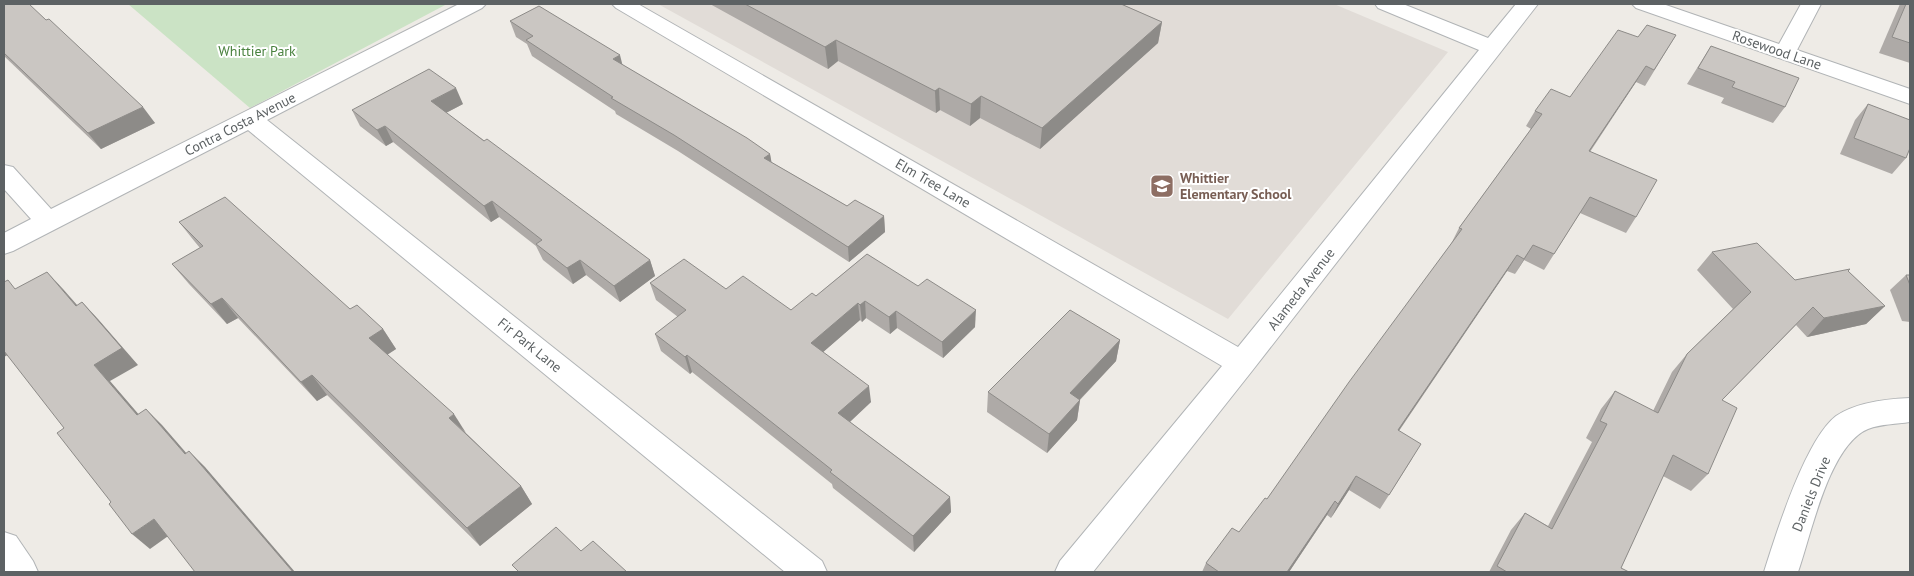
<svg xmlns="http://www.w3.org/2000/svg" width="1914" height="576" font-family="'PT Sans',sans-serif">
<style>
.education{fill:#e1dcd7}
.green{fill:#cbe3c5}
.lines{fill:none;stroke-linecap:round;stroke-linejoin:round}
.minor-casing{stroke:#b1b4b6;stroke-width:2}
.minor{fill:#fff;fill-rule:evenodd}
.wall{fill:#aeaaa7}
.shaded-wall{fill:#8d8b88}
.building{fill:#cac6c2;stroke:#8d8b88}
.labels{text-anchor:middle;dominant-baseline:central;stroke-width:4;stroke-linejoin:round;paint-order:stroke}
.street-label{font-size:14px;fill:#5d6264;stroke:#fff}
.park-label{font-size:14px;fill:#4a823f;stroke:#fff}
.education-label{font-size:14px;font-weight:bold;fill:#785e54;stroke:#fff;text-anchor:start}
</style>
<rect width="100%" height="100%" fill="#eeebe6"/>
<path class="education" d="M658,4h676l114,48 -220,267z"/>
<path class="green" d="M128,4h319l-197,104z"/>
<g class="lines">
<g class="minor-casing">
<g id="minor">
<path d="M459,4h27l-4,4 -215,112 555,441 5,11h-42l-537,-442 -235,121 -9,3v-21l27,-14 -27,-30v-24l9,2 38,42z"/>
<path d="M612,4h26l600,343 241,-297 -101,-42 -3,-4h28l85,34 28,-34h22l-286,367 -159,201h-38l5,-11 162,-195 -606,-358z"/>
<path d="M1632,4h31l116,40 22,-40h20l-24,46 113,39v15l-274,-96z"/>
<path d="M1910,398v24c-13,2 -29,2 -42,7 -39,16 -57,106 -70,143h-34c12,-38 41,-132 72,-156 21,-14 50,-17 74,-18z"/>
<path d="M4,532l12,4 17,25 5,11h-34z"/>
</g>
</g>
<use href="#minor" class="minor"/>
</g>
<g class="wall">
<path d="M4,4l151,119 -54,26 -97,-93z"/>
<path d="M710,4h411l41,18 -4,21 -118,106 -60,-31 -10,8 -30,-16 -4,3 -98,-52 -10,8z"/>
<path d="M1900,4h10v59l-31,-10z"/>
<path d="M510,21l113,44 147,89 1,8 76,44 37,10 1,16 -36,30 -171,-111 -62,-37 -1,-3 -83,-55 -5,-12 -11,-7z"/>
<path d="M1676,35l-31,51 -9,-4 -46,70 46,65 -10,16 -46,-20 -36,57 -20,-10 -9,14 -8,-3 -108,160 13,28 -32,50 -31,-19 -18,28 -4,-3 -38,57h-87l4,-9 33,-31 28,-33 184,-255 8,-16 72,-99 -5,-3 9,-15 35,-14 68,-60z"/>
<path d="M1711,46l74,61 -12,16 -52,-20 3,-5 -37,-14z"/>
<path d="M463,104l-17,9 204,147 5,16 -35,26 -34,-27 -13,9 -30,-24 -7,-14 -37,-29 -8,5 -98,-80 -7,4 -26,-20 -8,-16z"/>
<path d="M1868,104l38,54 -14,16 -52,-20 15,-34z"/>
<path d="M179,222l171,87 33,20 13,20 -9,6 79,78 55,53 11,18 -52,42 -153,-151 -10,6 -79,-83 -11,6 -38,-40 -17,-20 28,-16 -5,-6z"/>
<path d="M1712,252l83,28 53,-9 37,35 -19,18 -59,13 -11,-12 -74,75 -14,74 -17,17 -28,-15 -42,92 8,4h-140l22,-42 14,-17 23,13 44,-84 -6,-4 15,-29 14,-18 38,20 19,-39 15,-18 46,-45 -36,-39z"/>
<path d="M867,254l108,73 -32,31 -46,-30 -7,6 -24,-16 -4,4 -2,-2 -37,32 48,50 -21,20 100,75 1,15 -37,40 -81,-64 -1,-4 -140,-112 -2,2 -29,-23 -6,-17 23,-17 -22,-17 -6,-17 76,6 65,21 25,-14z"/>
<path d="M1906,275h4v47l-8,-1 -12,-31z"/>
<path d="M1120,340l-4,21 -36,39 -3,20 -30,33 -60,-41 1,-20z"/>
</g>
<g class="shaded-wall">
<path d="M1162,22l-4,21 -118,106 2,-21z"/>
<path d="M836,40l2,21 -10,8 -3,-22z"/>
<path d="M620,55l4,16 -11,-12z"/>
<path d="M1646,66l-10,16 -57,85 10,-16z"/>
<path d="M456,88l7,16 -25,13 -7,-16z"/>
<path d="M939,88l1,22 -4,3 -1,-22z"/>
<path d="M981,96l-1,22 -10,8 1,-22z"/>
<path d="M143,107l12,16 -54,26 -13,-16z"/>
<path d="M385,126l8,16 -7,4 -9,-16z"/>
<path d="M770,154l3,16 -9,-12z"/>
<path d="M492,201l7,16 -8,5 -7,-16z"/>
<path d="M884,216l1,16 -36,30 -1,-15z"/>
<path d="M1533,245l-9,15 -9,14 9,-15z"/>
<path d="M1517,255l-10,16 -118,174 9,-15z"/>
<path d="M580,260l6,15 -13,9 -6,-16z"/>
<path d="M650,260l5,16 -35,26 -6,-16z"/>
<path d="M47,272l16,17 29,33 -16,-16z"/>
<path d="M222,298l16,20 -11,6 -16,-20z"/>
<path d="M865,301l1,17 -4,4 -2,-17z"/>
<path d="M82,302l16,17 40,46 -28,16 43,50 -16,-16 -43,-50z"/>
<path d="M858,303l2,17 -46,40 -3,-17z"/>
<path d="M1885,306l-19,18 -59,13 17,-19z"/>
<path d="M976,310l-1,17 -32,31 -1,-16z"/>
<path d="M896,311l1,17 -7,6 -1,-17z"/>
<path d="M383,329l13,20 -14,9 -13,-20z"/>
<path d="M1120,340l-4,21 -49,52 3,-20z"/>
<path d="M4,347l7,6 -7,4z"/>
<path d="M687,355l5,17 -2,2 -5,-17z"/>
<path d="M312,375l15,20 -10,6 -16,-19z"/>
<path d="M869,386l2,16 -30,28 -3,-17z"/>
<path d="M1080,400l-3,20 -30,33 2,-19z"/>
<path d="M146,409l16,16 39,45 -16,-16z"/>
<path d="M454,414l12,19 -17,-15z"/>
<path d="M189,451l16,16 90,105h-2z"/>
<path d="M1356,476l-7,14 -18,28 7,-14z"/>
<path d="M521,486l11,18 -52,42 -13,-18z"/>
<path d="M950,497l1,15 -37,40 -1,-16z"/>
<path d="M1335,501l-8,14 -38,57h-2z"/>
<path d="M154,519l17,15 -21,15 -18,-15z"/>
</g>
<g class="building">
<path d="M4,4h25l17,16 3,-1 94,88 -55,26 -84,-80z"/>
<path d="M745,4h376l41,18 -120,106 -61,-32 -10,8 -32,-16 -4,3 -99,-51 -11,7z"/>
<path d="M1906,4h4v39l-18,-6z"/>
<path d="M539,6l81,49 -7,4 134,79 23,16 -6,4 83,48 8,-6 29,16 -36,31 -174,-112 -63,-37 2,-1 -87,-57 7,-4 -23,-15z"/>
<path d="M1647,25l29,10 -22,35 -8,-4 -57,85 68,29 -21,37 -46,-20 -36,57 -21,-9 -9,14 -7,-4 -119,175 23,14 -32,51 -33,-19 -18,28 -3,-3 -48,71h-68l-13,-9 26,-35 7,4 26,-34 2,1 82,-117 113,-153 -3,-1 83,-114 -7,-3 16,-22 19,8 48,-67 20,7z"/>
<path d="M1711,46l88,32 -14,29 -53,-20 3,-5 -37,-14z"/>
<path d="M429,69l27,19 -25,13 53,40 3,-2 163,121 -36,26 -34,-26 -13,8 -31,-24 6,-4 -50,-39 -8,5 -99,-80 -8,4 -25,-20z"/>
<path d="M1868,104l42,16v28l-4,10 -52,-20z"/>
<path d="M225,197l125,112 7,-4 26,24 -14,9 85,76 -5,4 72,68 -54,42 -155,-153 -11,7 -79,-84 -11,6 -39,-40 31,-18 -24,-24z"/>
<path d="M1757,243l38,37 55,-11 -2,2 37,35 -61,12 -11,-11 -91,93 15,8 -29,66 -35,-19 -52,113 8,4h-122l-10,-6 28,-53 27,16 55,-105 -7,-3 15,-30 43,22 29,-59 64,-62 -39,-40z"/>
<path d="M867,254l51,32 9,-7 49,31 -34,32 -46,-31 -7,6 -24,-16 -5,4 -2,-2 -47,40 58,43 -31,27 112,84 -37,39 -83,-64 2,-2 -145,-115 -2,2 -30,-23 31,-24 -36,-27 34,-24 42,30 17,-13 48,34 21,-17 4,3z"/>
<path d="M47,272l29,34 6,-4 40,46 -28,17 43,50 9,-6 39,45 4,-3 104,121h-98l-41,-53 -22,15 -23,-30 2,-2 -54,-69 7,-5 -60,-77v-69l4,-2 7,9z"/>
<path d="M1906,275h4v10z"/>
<path d="M1070,310l50,30 -50,53 10,7 -31,34 -61,-42z"/>
<path d="M556,527l25,24 12,-10 34,31h-108l-7,-7z"/>
</g>
<defs>
<g id="school-square" transform="scale(1.25)"><rect x="-9" y="-9" width="18" height="18" rx="4" fill="#8d6e63" stroke="#fff"/><path d="M0-5L7-2L0 1L-7-2ZM-4 1L0 2.5L4 1V4Q0 6-4 4Z" fill="#fff"/></g>
</defs>
<g fill-rule="evenodd">
<use href="#school-square" x="1162" y="186"/>
</g>
<g class="labels">
<g class="street-label">
<text transform="translate(1777 50) rotate(19)">Rosewood Lane</text>
<text transform="translate(240 124) rotate(-27)">Contra Costa Avenue</text>
<text transform="translate(933 183) rotate(30)">Elm Tree Lane</text>
<text transform="translate(1301 289) rotate(-52)">Alameda Avenue</text>
<text transform="translate(530 345) rotate(39)">Fir Park Lane</text>
<text transform="translate(1811 494) rotate(-68)">Daniels Drive</text>
</g>
<g class="park-label">
<text x="257" y="51">Whittier Park</text>
</g>
<g class="education-label">
<text x="1180" y="178">Whittier<tspan x="1180" dy="16">Elementary School</tspan></text>
</g>
</g>
<rect width="1914" height="576" fill="none" stroke="#5d6264" stroke-width="10"/>
</svg>
